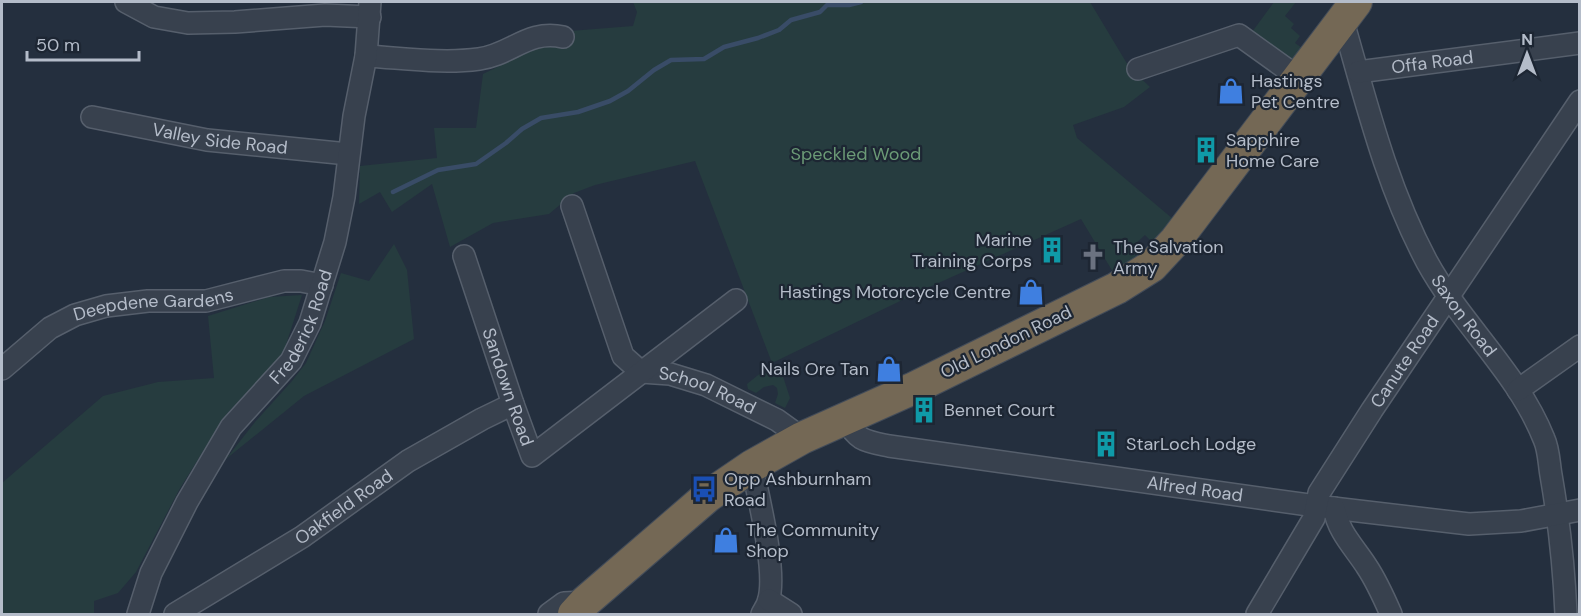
<svg xmlns="http://www.w3.org/2000/svg" width="1581" height="616" font-family="'DM Sans',sans-serif">
<style>
.green{fill:#263c3f}
.lines{fill:none;stroke-linecap:round;stroke-linejoin:round}
.stream{stroke:#394c67;stroke-width:4.5}
.minor-casing{stroke:#565f6c;stroke-width:24}
.highway-casing{stroke:#434c59;stroke-width:34}
.minor{stroke:#38414e;stroke-width:21}
.highway{stroke:#746855;stroke-width:32}
.labels{text-anchor:middle;dominant-baseline:central;stroke-width:4.5;stroke-linejoin:round;paint-order:stroke}
.street-label{font-size:18px;fill:#b4bcc9;stroke:#1d2633}
.poi-label{font-size:18px;fill:#b4bcc9;stroke:#1d2633;text-anchor:start}
.park-label{font-size:18px;fill:#6b9a76;stroke:#1d2633}
</style>
<rect width="100%" height="100%" fill="#242f3e"/>
<g class="green">
<path d="M633,2h457l39,65 21,20 -26,20 -51,18 4,13 96,81 -21,23 -7,-7 -15,14 6,7 -23,16 -32,-53 -156,70 -153,74 -77,-202 -100,24 -21,8 -25,21 -56,9 -43,24 -18,-63 -40,28 -12,-20 -21,12 1,-38 77,-8 -3,-30h42l7,-54 87,-43 63,-5 4,-14z"/>
<path d="M1274,2h22l-11,14 9,8 -3,4 9,8 -5,7 10,7 -10,13 -43,-31z"/>
<path d="M394,244l13,26 7,69 -110,57 -78,63 29,-37 37,-41 14,-18 19,-42 16,-48 28,8z"/>
<path d="M302,295l-19,59 -58,62 -46,74 -43,82 -18,21 -24,8v13h-92v-131l101,-87 55,-14 56,-4 -6,-62 61,-19z"/>
<path d="M768,367h12l10,31 -5,10 -10,-5 3,-9 -1,-6 -4,-3 -9,2 -8,6 -8,-4 -1,-5z"/>
</g>
<g class="lines">
<path class="stream" d="M393,192l45,-22 38,-6 30,-21 16,-14 19,-11 37,-6 32,-11 18,-10 26,-21 17,-10 33,-1 20,-12 34,-9 21,-8 12,-10 29,-8 7,-7h22l12,-3"/>
<g class="minor-casing">
<g id="minor">
<path d="M126,2l28,15 34,6 47,-1 90,-7 45,2"/>
<path id="s1" d="M1342,18c24,83 44,167 85,244 34,62 91,111 117,177 5,11 5,25 7,36 8,46 13,93 15,139"/>
<path d="M366,56c37,2 76,8 113,3 32,-4 49,-30 84,-22"/>
<path d="M1138,69l101,-34 60,43"/>
<path id="s2" d="M1358,72l222,-29"/>
<path id="s3" d="M92,117l115,23 141,14"/>
<path id="s4" d="M572,206l51,150 18,16 29,2 36,11 71,35 25,18"/>
<path id="s5" d="M464,256l49,148 19,52 204,-156"/>
<path id="s6" d="M2,369l48,-41 25,-13 31,-9 42,-5h58l78,-20h17l21,4"/>
<path d="M1518,390l62,-44"/>
<path id="s7" d="M845,418c12,23 20,23 44,28l427,60 153,18 52,-3 59,-11"/>
<path d="M752,466c6,30 26,108 16,136 -1,4 -4,8 -6,12"/>
<path d="M1334,508c4,24 21,40 33,59 10,15 17,31 24,47"/>
<path d="M769,600l22,14"/>
<path id="s8" d="M138,614l13,-41 36,-71 44,-75 60,-66 19,-38 25,-81 9,-45 10,-81 12,-60 4,-54"/>
<path id="s9" d="M175,614l127,-77 106,-76 74,-42 31,-15"/>
<path d="M549,614l15,-11 21,-1"/>
<path id="s10" d="M1257,614l57,-96 5,-25 53,-83 208,-309"/>
</g>
</g>
<g class="highway-casing">
<path id="highway" d="M574,614l11,-12 123,-106 44,-30 50,-28 112,-50 203,-100 35,-22 24,-26 180,-238"/>
</g>
<use href="#minor" class="minor"/>
<use href="#highway" class="highway"/>
</g>
<defs>
<g id="shop-bare" transform="scale(2.07)"><path d="M-5-2.5h2.3a2.7 3.5 0 0 1 5.4 0H5L5.5 6h-11ZM-1.5-2.5h3a1.5 2.3 0 0 0-3 0Z" fill="#3f7fe0" stroke="#1d2633" stroke-width="2.5" paint-order="stroke"/></g>
<g id="building-bare" transform="scale(2.07)"><path d="M-4-6H4V6H1V3H-1V6H-4ZM-2.5-4.3h1.7v1.8h-1.7ZM.8-4.3h1.7v1.8H.8ZM-2.5-1h1.7V.8h-1.7ZM.8-1h1.7V.8H.8Z" fill="#0f9aa8" stroke="#1d2633" stroke-width="2.5" paint-order="stroke"/></g>
<g id="church-bare" transform="scale(2.07)"><path d="M-1.2-6h2.4v3.5h3.3v2.4h-3.3V6h-2.4V-.1h-3.3v-2.4h3.3Z" fill="#6b7280" stroke="#1d2633" stroke-width="2.5" paint-order="stroke"/></g>
<g id="bus-bare" transform="scale(2.07)"><path d="M-5-6H5V4H4V6H2V4H-2V6H-4V4H-5ZM-3.5-4V0h7V-4ZM-3.5 1.2v1.5H-2V1.2ZM2 1.2v1.5H3.5V1.2Z" fill="#1a4fb4" stroke="#1d2633" stroke-width="2.5" paint-order="stroke"/></g>
</defs>
<g fill-rule="evenodd">
<use href="#shop-bare" x="1231" y="91"/>
<use href="#building-bare" x="1206" y="150"/>
<use href="#building-bare" x="1052" y="250"/>
<use href="#church-bare" x="1093" y="257"/>
<use href="#shop-bare" x="1031" y="292"/>
<use href="#shop-bare" x="889" y="369"/>
<use href="#building-bare" x="924" y="410"/>
<use href="#building-bare" x="1106" y="444"/>
<use href="#bus-bare" x="704" y="489"/>
<use href="#shop-bare" x="726" y="540"/>
</g>
<g class="labels">
<g class="street-label">
<text stroke="none"><textPath href="#s2" startOffset="75">Offa Road</textPath></text>
<text stroke="none"><textPath href="#s3" startOffset="130">Valley Side Road</textPath></text>
<text stroke="none"><textPath href="#s6" startOffset="171">Deepdene Gardens</textPath></text>
<text stroke="none"><textPath href="#s1" startOffset="324">Saxon Road</textPath></text>
<text stroke="none"><textPath href="#s8" startOffset="334">Frederick Road</textPath></text>
<text transform="translate(1006 342) rotate(-26)">Old London Road</text>
<text stroke="none"><textPath href="#s10" startOffset="294">Canute Road</textPath></text>
<text stroke="none"><textPath href="#s5" startOffset="138">Sandown Road</textPath></text>
<text stroke="none"><textPath href="#s4" startOffset="252">School Road</textPath></text>
<text stroke="none"><textPath href="#s7" startOffset="364">Alfred Road</textPath></text>
<text stroke="none"><textPath href="#s9" startOffset="200">Oakfield Road</textPath></text>
</g>
<g class="poi-label">
<text x="1251" y="81">Hastings<tspan x="1251" dy="21">Pet Centre</tspan></text>
<text x="1226" y="140">Sapphire<tspan x="1226" dy="21">Home Care</tspan></text>
<text x="1032" y="240" text-anchor="end">Marine<tspan x="1032" dy="21">Training Corps</tspan></text>
<text x="1113" y="247">The Salvation<tspan x="1113" dy="21">Army</tspan></text>
<text x="1011" y="292" text-anchor="end">Hastings Motorcycle Centre</text>
<text x="869" y="369" text-anchor="end">Nails Ore Tan</text>
<text x="944" y="410">Bennet Court</text>
<text x="1126" y="444">StarLoch Lodge</text>
<text x="724" y="479">Opp Ashburnham<tspan x="724" dy="21">Road</tspan></text>
<text x="746" y="530">The Community<tspan x="746" dy="21">Shop</tspan></text>
</g>
<g class="park-label">
<text x="856" y="154">Speckled Wood</text>
</g>
</g>
<rect width="1581" height="616" fill="none" stroke="#b4bcc9" stroke-width="6"/>
<g transform="translate(1527 54)" stroke="#1d2633" stroke-width="4.5" paint-order="stroke">
<path d="M0-4.5L10 22L0 15L-10 22Z" fill="#b4bcc9"/>
<text y="-9" font-size="16" font-weight="bold" text-anchor="middle" fill="#b4bcc9">N</text>
</g>
<path d="M27 51v9h112v-9" fill="none" stroke="#b4bcc9" stroke-width="3"/>
<text x="36" y="51" font-size="18" fill="#b4bcc9" stroke="#1d2633" stroke-width="4.5" paint-order="stroke">50 m</text>
</svg>
